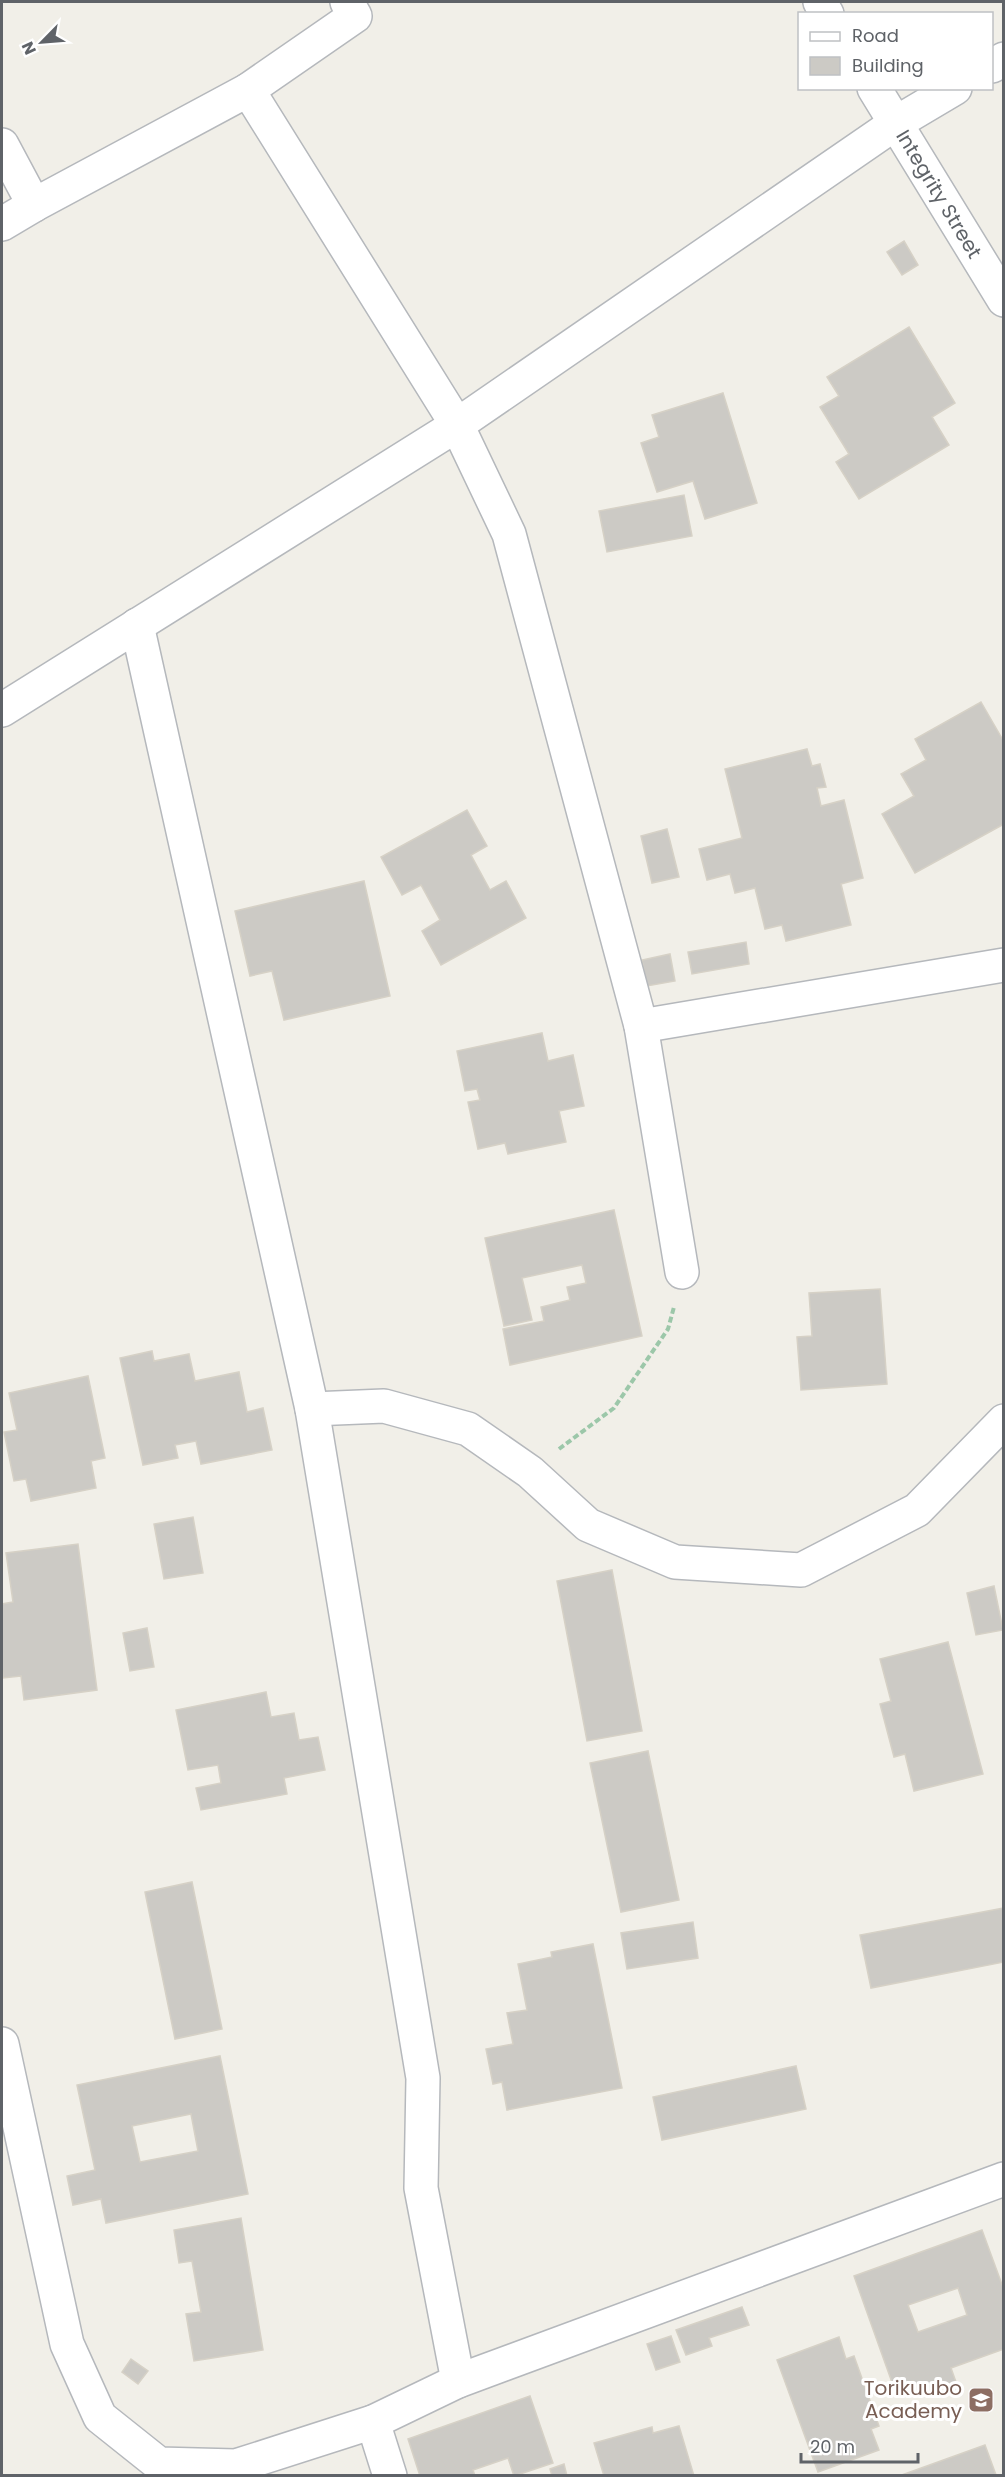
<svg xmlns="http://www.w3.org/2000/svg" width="1005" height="2477" font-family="Poppins,sans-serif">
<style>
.building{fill:#cccac5;stroke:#d6d1c6;stroke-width:1.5;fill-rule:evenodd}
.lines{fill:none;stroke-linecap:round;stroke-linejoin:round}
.minor-casing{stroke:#b5b8bc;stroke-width:36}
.path{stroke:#9cc7a9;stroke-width:4;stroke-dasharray:6 3;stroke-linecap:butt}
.minor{stroke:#fff;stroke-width:33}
.labels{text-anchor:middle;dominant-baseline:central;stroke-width:6;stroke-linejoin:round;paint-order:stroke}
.street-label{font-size:20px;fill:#5f6368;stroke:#fff}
.education-label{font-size:20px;fill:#785e54;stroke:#fff;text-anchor:end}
</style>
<rect width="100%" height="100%" fill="#f1efe8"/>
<g class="building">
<path d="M904,241l14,24 -16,10 -15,-23z"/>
<path d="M909,327l46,76 -23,14 17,28 -90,54 -23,-37 13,-8 -29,-47 19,-11 -12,-19z"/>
<path d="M723,393l34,110 -52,16 -12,-38 -36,11 -16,-49 18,-6 -7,-22z"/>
<path d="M684,495l8,41 -85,16 -8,-41z"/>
<path d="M981,702l23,40v82l-89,49 -33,-59 32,-18 -13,-22 25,-14 -11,-21z"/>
<path d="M807,749l5,17 8,-2 6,23 -9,1 4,18 23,-6 19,78 -22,6 10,41 -65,16 -4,-16 -17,4 -10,-41 -20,5 -5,-19 -23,6 -8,-31 43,-11 -17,-69z"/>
<path d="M467,810l20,36 -16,9 19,35 16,-9 20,37 -85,47 -19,-34 18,-11 -19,-35 -19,10 -21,-38z"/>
<path d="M667,829l12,48 -27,6 -11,-47z"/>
<path d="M364,881l26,115 -106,24 -12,-49 -22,5 -15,-65z"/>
<path d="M746,942l3,22 -57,10 -4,-22z"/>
<path d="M670,954l5,27 -28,5 -5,-26z"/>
<path d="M542,1033l6,28 25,-6 11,51 -25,5 7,31 -58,12 -3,-11 -27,6 -10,-47 12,-2 -3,-11 -12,2 -8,-40z"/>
<path d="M614,1210l28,126 -132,29 -7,-36 41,-8 -3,-14 29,-7 -3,-13 19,-4 -4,-18 -60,13 10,42 -28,6 -19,-88z"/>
<path d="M880,1289l7,95 -86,6 -4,-53 15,-1 -3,-43z"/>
<path d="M152,1351l2,10 35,-7 6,27 44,-9 8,40 16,-4 9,42 -71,14 -5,-23 -21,4 3,13 -35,7 -23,-107z"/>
<path d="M88,1376l17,82 -14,3 5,27 -65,13 -5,-22 -12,2 -10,-49 13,-2 -8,-37z"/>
<path d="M193,1517l10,56 -39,6 -10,-55z"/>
<path d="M78,1544l19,146 -73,10 -3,-24 -18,2 -1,-12v-62l11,-2 -7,-49z"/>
<path d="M612,1570l30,161 -55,10 -30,-160z"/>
<path d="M994,1586l9,44 -27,5 -9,-42z"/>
<path d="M147,1628l7,39 -24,4 -7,-38z"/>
<path d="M948,1642l35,132 -69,17 -9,-37 -11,3 -14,-53 11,-3 -11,-42z"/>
<path d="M266,1692l5,25 23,-4 5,27 19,-3 7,33 -41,8 3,16 -86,16 -5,-22 25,-5 -3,-18 -30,5 -12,-60z"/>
<path d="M648,1751l31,149 -58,12 -31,-149z"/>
<path d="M192,1882l30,147 -47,10 -30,-147z"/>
<path d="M1004,1908v54l-133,26 -11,-53z"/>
<path d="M693,1922l5,36 -71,11 -6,-36z"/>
<path d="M593,1944l29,144 -115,22 -5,-28 -9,2 -7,-35 27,-5 -6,-31 20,-3 -9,-46 34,-7 -1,-5z"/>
<path d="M220,2056l28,138 -142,29 -5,-24 -28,6 -6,-29 28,-6 -18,-85zM191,2114l7,37 -58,11 -8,-36z"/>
<path d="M796,2066l10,43 -144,31 -9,-43z"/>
<path d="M241,2218l22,132 -69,11 -8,-47 15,-2 -9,-51 -13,2 -5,-33z"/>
<path d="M982,2230l22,60v59l-53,19 5,14 -37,14 -6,-15 -19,7 -40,-112zM958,2288l9,27 -49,17 -10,-27z"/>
<path d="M742,2307l7,18 -40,13 3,8 -26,9 -10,-25z"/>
<path d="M671,2336l9,26 -24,8 -9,-26z"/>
<path d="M839,2337l7,22 8,-3 25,70 -8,3 8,21 -61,22 -41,-112z"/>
<path d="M131,2359l17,12 -10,13 -16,-12z"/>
<path d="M530,2396l23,67 -39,13 -6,-18 -35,12 2,6h-55l-12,-37z"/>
<path d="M679,2426l15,50h-90l-10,-33 58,-16 1,6z"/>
<path d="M985,2445l11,30 -2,1h-95z"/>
<path d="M564,2464l3,12h-15l-2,-7z"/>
</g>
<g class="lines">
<g class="minor-casing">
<g id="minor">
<path d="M820,2l7,12"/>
<path d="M992,66l12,-7"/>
<path d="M874,88l130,212"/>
<path d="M248,90l209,335 52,109 132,492 41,246"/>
<path d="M2,145l32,60 214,-115 107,-74 -8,-14"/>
<path d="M2,224l32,-19"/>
<path d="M137,625l175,784 111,669 -2,110 37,193"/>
<path d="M2,710l455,-285 439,-302 59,-35"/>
<path d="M641,1026l363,-61"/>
<path d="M312,1409l72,-3 84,23 62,43 58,53 87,37 126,8 116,-60 87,-89"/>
<path d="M2,2044l65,300 33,73 59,47 77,2 137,-44 85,-41 546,-202"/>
<path d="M373,2422l17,54"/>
</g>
</g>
<path class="path" d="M559,1449l55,-41 54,-79 6,-22"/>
<use href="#minor" class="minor"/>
</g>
<defs>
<g id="school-square" transform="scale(1.35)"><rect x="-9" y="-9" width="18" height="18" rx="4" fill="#8d6e63" stroke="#fff"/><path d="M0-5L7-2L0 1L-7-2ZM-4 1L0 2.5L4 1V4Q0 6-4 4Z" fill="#fff"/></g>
</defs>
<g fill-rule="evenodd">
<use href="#school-square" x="981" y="2400"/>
</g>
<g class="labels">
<g class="street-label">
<text transform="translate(939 194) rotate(59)">Integrity Street</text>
</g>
<g class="education-label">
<text x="962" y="2388">Torikuubo<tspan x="962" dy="23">Academy</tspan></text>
</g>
</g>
<rect width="1005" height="2477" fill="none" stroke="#5f6368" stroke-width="6"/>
<rect x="798" y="12" width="195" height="78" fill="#ffffff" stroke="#bfc1c3" stroke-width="1.5"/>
<rect x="810" y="32" width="30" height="9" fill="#ffffff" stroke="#bfc1c3" stroke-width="1.5"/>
<text x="852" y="42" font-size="18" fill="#5f6368">Road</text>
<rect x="810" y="57" width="30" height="18" fill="#cccac5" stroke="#bfc1c3" stroke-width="1.5"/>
<text x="852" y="72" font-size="18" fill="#5f6368">Building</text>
<g transform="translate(42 42) rotate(245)" stroke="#ffffff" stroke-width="4.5" paint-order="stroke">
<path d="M0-4.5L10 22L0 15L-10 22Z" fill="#5f6368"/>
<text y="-9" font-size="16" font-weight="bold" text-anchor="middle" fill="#5f6368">N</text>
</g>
<path d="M801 2453v9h117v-9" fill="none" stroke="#5f6368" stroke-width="3"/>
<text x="810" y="2453" font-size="18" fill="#5f6368" stroke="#ffffff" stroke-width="4.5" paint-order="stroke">20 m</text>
</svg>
